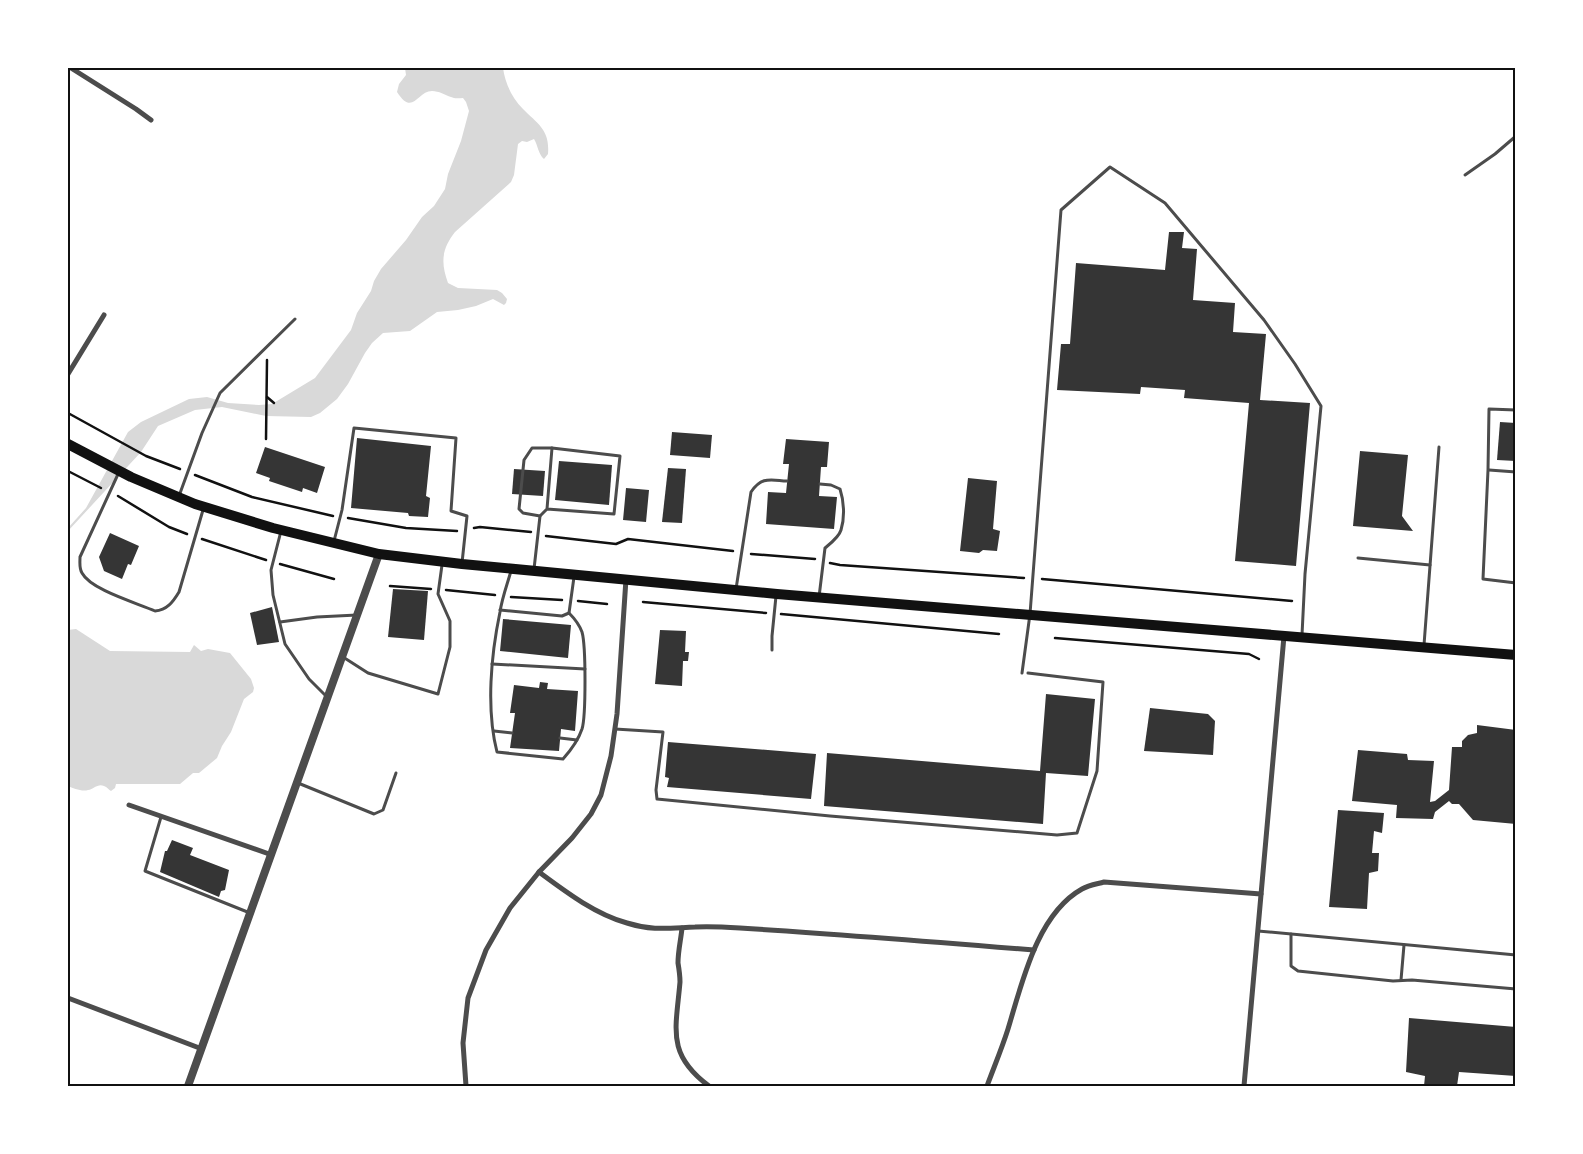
<svg xmlns="http://www.w3.org/2000/svg" width="1583" height="1154" font-family="'Nunito Sans',sans-serif">
<style>
.water{fill:#d9d9d9}
.building{fill:#353535}
.lines{fill:none;stroke-linecap:round;stroke-linejoin:round}
.path{stroke:#111;stroke-width:2.5}
.service{stroke:#4c4c4c;stroke-width:3}
.minor{stroke:#4c4c4c;stroke-width:5}
.tertiary{stroke:#4c4c4c;stroke-width:8}
.primary{stroke:#111;stroke-width:10}
.neatline{fill:none;stroke:#111;stroke-width:2}
</style>
<rect width="100%" height="100%" fill="#fff"/>
<g class="water">
<path d="M405,68h98c2,15 9,30 20,41 15,15 27,21 25,45l-4,5c-6,-5 -6,-14 -10,-20l-7,3 -5,-1 -4,3 -4,31 -3,7 -56,50c-14,18 -14,31 -7,51l10,5 39,2 5,3 5,6 -1,4 -2,2 -11,-6 -17,7 -18,4 -21,2 -27,19 -27,2 -11,10 -7,10 -17,31 -11,15 -17,14 -9,4 -45,-1 -44,-9 -27,3 -37,16 -17,26 -73,79v-3l18,-20 42,-76 13,-10 48,-23 18,-2 21,6 31,2 13,-1 43,-26 36,-48 6,-17 14,-22 3,-10 7,-12 25,-29 16,-23 12,-11 11,-17 3,-15 13,-33 8,-30 -3,-9 -3,-4c-4,0 -8,1 -12,-1 -6,-2 -12,-6 -19,-6 -15,0 -19,26 -35,1l2,-8 7,-9z"/>
<path d="M76,629l34,22 80,1 4,-7 7,6 7,-2 22,4 21,26 3,9 -1,4 -9,7 -13,33 -9,14 -5,12 -18,15h-6l-13,11h-64l-1,4 -4,3c-2,-1 -4,-4 -7,-5 -6,-3 -10,3 -16,4 -6,2 -15,-2 -20,-4v-156z"/>
</g>
<g class="building">
<path d="M1169,232h15l-2,16 15,1 -4,51 42,3 -2,29 33,2 -6,66 50,3 -14,163 -61,-5 14,-158 -65,-5 1,-8 -44,-3 -1,7 -83,-4 4,-46h9l6,-81 89,7z"/>
<path d="M1500,422l16,1v38l-19,-1z"/>
<path d="M672,432l40,3 -2,23 -40,-3z"/>
<path d="M357,438l74,8 -5,50 4,2 -2,19 -19,-1 -1,-3 -57,-5z"/>
<path d="M786,439l43,3 -2,25h-6l-2,29 18,1 -3,32 -68,-5 2,-32 18,1 3,-29h-6z"/>
<path d="M265,447l60,20 -8,26 -14,-5 -1,4 -33,-11 1,-3 -14,-5z"/>
<path d="M1360,451l48,4 -6,61 11,15 -60,-5z"/>
<path d="M559,461l53,4 -3,40 -54,-5z"/>
<path d="M668,468l18,1 -4,54 -20,-1z"/>
<path d="M514,469l31,2 -2,25 -31,-2z"/>
<path d="M968,478l29,3 -4,48 7,2 -3,20 -14,-1 -4,3 -19,-2z"/>
<path d="M626,488l23,2 -3,32 -23,-2z"/>
<path d="M110,533l29,13 -8,19 -3,-1 -6,15 -18,-8 -5,-14z"/>
<path d="M393,589l35,2 -4,49 -36,-3z"/>
<path d="M272,607l7,35 -22,3 -7,-32z"/>
<path d="M503,619l68,6 -3,33 -68,-7z"/>
<path d="M660,630l26,1 -1,21h4l-1,9h-5l-1,25 -27,-2z"/>
<path d="M540,682l8,1 -1,6 31,2 -3,40 -14,-2 -2,22 -49,-3 5,-35h-5l4,-28 25,3z"/>
<path d="M1046,694l49,5 -7,77 -42,-3 -3,51 -219,-18 3,-53 213,18z"/>
<path d="M1150,708l58,6 7,7 -2,34 -69,-4z"/>
<path d="M1477,725l39,5v94l-43,-4 -14,-16h-7l-3,-3 -14,11 -2,7 -37,-1 1,-13 -45,-4 6,-51 49,4 1,6 26,1 -4,41 5,-1 14,-11 3,-43h10v-6l6,-6 9,-2z"/>
<path d="M668,742l148,12 -5,45 -144,-12 2,-9 -4,-1z"/>
<path d="M1338,810l46,3 -2,20 -8,-2 -2,22h7l-1,18 -9,2 -2,36 -38,-2z"/>
<path d="M172,840l21,8 -3,7 39,15 -4,20 -4,1 -2,6 -59,-25 5,-21h2z"/>
<path d="M1409,1018l107,9v49l-57,-4 -2,14h-33l1,-10 -19,-4z"/>
</g>
<g class="lines">
<g class="path">
<path d="M267,397l7,6"/>
<path d="M68,413l78,43 34,13"/>
<path d="M266,439l1,-79"/>
<path d="M68,471l33,17"/>
<path d="M195,475l57,22 81,19"/>
<path d="M118,496l51,31 18,7"/>
<path d="M348,518l58,10 51,3"/>
<path d="M474,528l6,-1 51,5"/>
<path d="M546,536l70,8 12,-5 105,12"/>
<path d="M202,539l64,21"/>
<path d="M751,554l64,5"/>
<path d="M830,563l10,2 184,13"/>
<path d="M280,564l54,15"/>
<path d="M1042,579l250,22"/>
<path d="M390,586l41,3"/>
<path d="M446,590l49,5"/>
<path d="M511,597l51,3"/>
<path d="M578,601l29,3"/>
<path d="M643,602l123,11"/>
<path d="M781,614l218,20"/>
<path d="M1055,638l194,16 10,5"/>
</g>
<g class="service">
<path d="M1465,175l30,-21 21,-18"/>
<path d="M1516,410l-27,-1 -1,61 -5,109 33,4"/>
<path d="M1489,470l27,2"/>
<path d="M119,472l-39,85c0,6 -1,11 2,16 9,17 55,30 73,38 12,-1 18,-9 24,-19l24,-82"/>
<path d="M179,496l23,-63 18,-40 75,-74"/>
<path d="M540,516l-17,-3 -4,-4 5,-49 8,-12h20"/>
<path d="M281,531l-10,39 2,25 12,49 24,35 18,18"/>
<path d="M334,541l8,-31 12,-82 102,10 -5,73 16,5 -5,47"/>
<path d="M1358,558l72,7"/>
<path d="M534,569l6,-53 7,-7 5,-61 68,8 -6,58 -67,-5"/>
<path d="M511,571c-4,14 -9,27 -11,41 -9,43 -14,97 -3,140l66,7c8,-9 15,-18 19,-30 4,-13 4,-83 0,-97 -3,-8 -7,-13 -13,-19l5,-36"/>
<path d="M736,589l15,-97c11,-16 19,-12 36,-11"/>
<path d="M819,597l6,-49c6,-5 14,-11 16,-18 4,-13 3,-29 -1,-41l-9,-4 -11,-1"/>
<path d="M500,610l62,6 7,-3"/>
<path d="M280,622l37,-5 40,-2"/>
<path d="M1424,645l15,-198"/>
<path d="M772,650v-14l4,-40"/>
<path d="M343,657l25,16 70,21 12,-47v-26l-12,-27 4,-29"/>
<path d="M492,664l93,5"/>
<path d="M1022,673l8,-59 31,-404 49,-43 55,36 99,117 31,44 26,42 -16,168 -3,61"/>
<path d="M615,729l48,3 -7,58 1,9 173,17 227,19 20,-2 20,-62 6,-89 -75,-9"/>
<path d="M494,731l18,2"/>
<path d="M560,738l17,2"/>
<path d="M298,783l76,31 9,-4 13,-37"/>
<path d="M161,817l-16,54 105,42"/>
<path d="M1258,931l258,24"/>
<path d="M1291,934v32l7,5 95,10 19,-1 104,9"/>
<path d="M1401,980l3,-35"/>
</g>
<g class="minor">
<path d="M71,68l65,41 15,11"/>
<path d="M68,374l36,-59"/>
<path d="M129,805l143,50"/>
<path d="M539,872c27,20 56,42 88,51 25,8 42,5 68,4 15,-1 30,0 45,1 98,6 196,14 294,22"/>
<path d="M682,928c-1,11 -4,23 -4,35 1,6 2,13 2,19 -4,47 -14,72 29,104"/>
<path d="M68,998l134,51"/>
<path d="M466,1086l-3,-43 5,-45 18,-48 24,-42 29,-36 33,-34 19,-24 10,-19 10,-39 6,-42 9,-135"/>
<path d="M987,1086c7,-19 15,-38 21,-57 14,-46 29,-115 74,-140 7,-4 15,-5 22,-7l157,12"/>
<path d="M1244,1086l40,-450"/>
</g>
<path class="tertiary" d="M188,1086l191,-532"/>
<path class="primary" d="M68,444l63,33 64,27 78,24 106,26 83,10 315,30 739,61"/>
</g>
<rect width="1583" height="1154" fill="none" stroke="#ffffff" stroke-width="138"/>
<rect x="69" y="69" width="1445" height="1016" class="neatline"/>
</svg>
